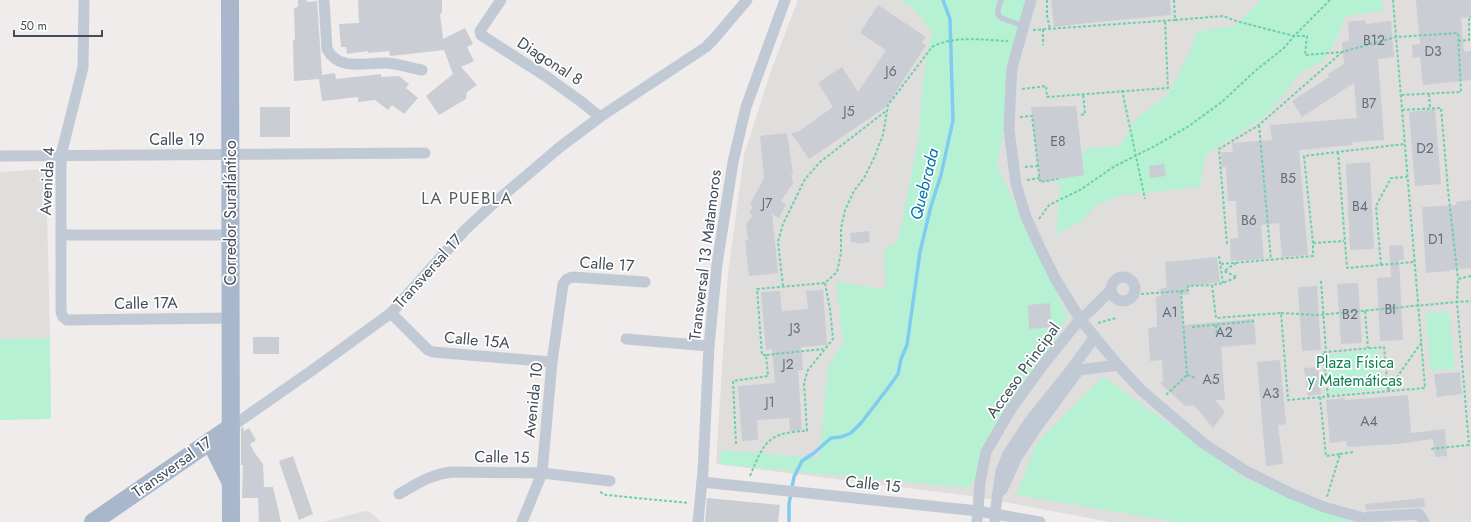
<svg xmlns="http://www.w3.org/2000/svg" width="1471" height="522" font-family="Jost,sans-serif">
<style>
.education{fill:#e0dddd}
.green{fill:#b6f1d3}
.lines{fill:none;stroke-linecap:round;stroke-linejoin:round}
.stream{stroke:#80ccf0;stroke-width:3.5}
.building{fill:#cacdd4}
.path{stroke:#6cd0aa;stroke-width:2;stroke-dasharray:3 2;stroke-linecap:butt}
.service{stroke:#c1c9d5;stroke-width:5.5}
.minor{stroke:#c1c9d5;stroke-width:11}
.primary{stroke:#a9b7cd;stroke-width:18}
.labels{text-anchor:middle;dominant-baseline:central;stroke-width:3.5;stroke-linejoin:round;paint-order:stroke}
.number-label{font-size:14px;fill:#656d78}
.street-label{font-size:16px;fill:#434d5a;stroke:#fff}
.park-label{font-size:16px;fill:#117f54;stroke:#fff}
.water-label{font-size:17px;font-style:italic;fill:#0476ad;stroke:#fff}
.neighbourhood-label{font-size:17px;letter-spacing:1px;fill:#585b61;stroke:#fff}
</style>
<rect width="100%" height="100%" fill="#efeceb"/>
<g class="education">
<path d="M798,0h673v522h-361l-132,-25 -262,-33 12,-191 16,-118 27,-84z"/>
<path d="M46,169l4,169 -50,1v-167z"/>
<path d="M365,511l5,1 11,10h-58z"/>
</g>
<g class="green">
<path d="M900,0h131l-12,43 -22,122 71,153 -99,170 -250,-24 3,-14 97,8 9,-92 15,-23 -7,-61 50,7 -2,-39 14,-9 20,-99 6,-71 8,-39 -18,-23z"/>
<path d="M1260,0h122l1,11 -38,5 -8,22 -13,22 -24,13 -24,32 -14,13 -57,37 -5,32 -78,8 -25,10 -15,16 -26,14 3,-37 -1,-26 31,-24 30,-2 17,-27 32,-25 23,-44 6,-19 38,-5z"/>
<path d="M1449,311l6,58 -24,2 -6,-58z"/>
<path d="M50,338l1,81 -51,1v-81z"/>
<path d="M1379,349l4,40 -53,5 -4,-39z"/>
<path d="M1103,376l141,102 110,44h-176l-162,-27 20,-51z"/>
</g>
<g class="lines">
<path class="stream" d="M789,522v-18l5,-27 8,-16 12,-8 17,-15 10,-1 10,-4 10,-10 27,-35 10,-14 3,-15 6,-14 13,-93 11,-46 10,-31 12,-55 -3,-101 -7,-19"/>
</g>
<g class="building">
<path d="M298,0h9v2l10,-1 5,74 13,-2 1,6 45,-5v3l18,-1 10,8 -3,4 12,10 -14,16 -12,-9 -4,5 -13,-10 -17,2v-5l-36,4 -3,-22 -25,2 -1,-41h2l-1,-32 4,-1z"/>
<path d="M358,0h84v13l-2,1 3,25 22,-11 8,16 -6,3 7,14 -13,6 16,18 -10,7 -1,7 -27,16 -13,-19 27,-22 -9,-24 -53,6h-1l-1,-5 -21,2v-2l-21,3 -1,-7h-5l-2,-23 20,-1z"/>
<path d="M1051,0h119l1,15 -74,7 -43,5z"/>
<path d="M1416,0h55v17l-10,1 3,34 7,-1v29l-48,5 -3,-28 -7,1 -1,-13 8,-1z"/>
<path d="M878,5l48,32 -4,5 4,3 -40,62 -77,52 -18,-26 7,-1 35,-25 -15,-24 24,-16 16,25 28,-42 -26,-17z"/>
<path d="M1365,20l1,4 25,-3 3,36 -16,2 6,81 -32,2 1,3 -54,5 9,105 -26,2 -3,-34 -18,2 3,34 -33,2 -1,-22 8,-1 -2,-37h-8l-2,-34h-4l-1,-15h12l-1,-9 40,-3 -2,-15 87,-7 -3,-35 -52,34 -10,-16 37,-24 -1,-3 16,-10 -2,-22 7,-1 -1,-19z"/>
<path d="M1076,106l8,69 -44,7 -9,-75z"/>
<rect x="260" y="107" width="30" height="30"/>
<path d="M1435,109l6,75 -26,2 -6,-74z"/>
<path d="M787,133l6,41h-2l2,9 -12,18 5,3 -7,14 -7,-4 6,59 -29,3 -4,-36h3l-2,-16 7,-9 -4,-2 4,-7 -3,-2 14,-26 -4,-42z"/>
<path d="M1370,162l4,87 -24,1 -4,-86z"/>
<path d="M1164,164l2,12 -16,2 -1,-12z"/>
<path d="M1471,200v68l-21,2v1l-24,2 -4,-66 35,-2 -1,-3z"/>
<path d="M869,231l1,11 -13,2 -1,-2h-5l-1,-9z"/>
<path d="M1403,245l1,15h-5l4,80 -23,1 -3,-63 14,-1 -2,-31z"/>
<path d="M1217,257l3,25 -32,4 1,8 -8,1 2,30 71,-6 2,25 -35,3 4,53h-10l10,12 -12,16 -19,-23 -9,1 -25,-23 3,-2 -1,-21 -12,1 -2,-33 9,-1 -1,-30 5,-1 -1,-7 7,-2 -2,-25z"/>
<path d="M1358,283l4,60 -21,1 -4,-60z"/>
<path d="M1317,286l4,64 -19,1 -4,-64z"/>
<path d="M823,290l4,55 -26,2 2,23 -5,1 4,59 -12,1 -1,-13 -32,2 1,20 -16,1 -4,-55 37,-3 -3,-34 -6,1 -5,-58 19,-1 2,20 26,-2 -2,-18z"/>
<path d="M1050,303l1,24 -22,2 -1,-24z"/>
<rect x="253" y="337" width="26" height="17"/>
<path d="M1280,360l6,64 -8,1 5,39 -17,2 -9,-104z"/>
<path d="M1318,367l3,27 -13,2 -4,-28z"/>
<path d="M1460,372l2,22 -25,3 -3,-23z"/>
<path d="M1408,395l3,38 34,-4 2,27 -12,1 -2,-18 -36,5 -50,3 -1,-6 -16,2 -4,-43 19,-2v2z"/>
<path d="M243,427l1,4 5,-3 7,12 -6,4 4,8 9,12 1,23h9l8,35h-22l-1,-24h-16l1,-33h-2v-37z"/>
<path d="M293,456l20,58 -14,6 -20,-59z"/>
<path d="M707,498l73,7 -2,17h-73z"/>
<path d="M1424,498l1,9 -59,3 -1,-6z"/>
</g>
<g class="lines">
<g class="path">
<path d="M1047,0v16l3,13"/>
<path d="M1174,0l1,20 48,-4 13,5 58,15h13l-2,19 37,-3 54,-15 62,-4 3,59 -60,3"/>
<path d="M1043,29v16"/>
<path d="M1033,30l142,-10"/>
<path d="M1458,41l11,-1v-23h2"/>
<path d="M1022,89l24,-3 1,11 121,-9 -3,-67"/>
<path d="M1122,90l23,109"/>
<path d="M1429,94l1,14"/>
<path d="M1402,110l39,-2 7,82 10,89"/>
<path d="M1081,115l4,-1 -2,-21"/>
<path d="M1020,117l12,-1 8,66 18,-3"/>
<path d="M1259,125l12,135"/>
<path d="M1338,152l9,116 67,-6"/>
<path d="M1025,167l13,-1"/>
<path d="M1027,180l12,-2"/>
<path d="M1039,219l10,-14 31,-15 35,-24 40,-20 34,-20 34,-25 32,-30 29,-23 10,-12 36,-36"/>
<path d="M1313,243l31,-2"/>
<path d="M1227,244l-8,-95 40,-24 82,-72"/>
<path d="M1219,256l4,27"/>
<path d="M1236,263l-12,8 13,6 -14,6 -11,2 4,33 65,-5 7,87 137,-12 -32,-388"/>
<path d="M1221,264l92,-8v-13l-9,-87 100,-12"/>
<path d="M1381,265l-5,-59 15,-28 16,-1"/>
<path d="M1471,276l-13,3 -1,23 14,-1"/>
<path d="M1321,281l5,71"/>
<path d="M783,286l-5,-44 5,-18 22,-45 15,-17 66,-51"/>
<path d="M1181,291l8,-1 -1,-4 24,-1"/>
<path d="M1141,294l40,-3 6,84 -22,21"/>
<path d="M1365,311l3,37"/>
<path d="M1281,313l36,2 140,-13 12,143 -39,4"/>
<path d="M1098,323l18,-5"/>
<path d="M1216,325l1,10"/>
<path d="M1192,327l62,-6"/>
<path d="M766,355h-4l-5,-66 68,-6"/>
<path d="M1187,375l9,3"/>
<path d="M1388,390l33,-47"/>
<path d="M1328,396l-5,-44h3l58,-5 4,44"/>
<path d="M1320,397l6,59 14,-2 -13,43"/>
<path d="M736,444l-3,-63 35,-5 -2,-21 57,-6"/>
<path d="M1340,454l13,-2"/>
<path d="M750,476c14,-34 18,-44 57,-45l-3,-48 4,-13 25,-31 -3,-30 -5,-26 12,-11 4,-19v-25l4,-18 9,-19 10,-13 10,-20 9,-23 5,-30 44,-58c22,-12 51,-7 76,-6"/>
<path d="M600,492l6,3 83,8"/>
</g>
<path class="service" d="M1001,0c-2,6 -6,13 0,18l23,8"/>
<g class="minor">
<path d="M84,0l-1,67 -22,88v157l2,5 4,3 164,-2"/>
<path d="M324,0l3,49c12,23 39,13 60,14 12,1 23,5 35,7"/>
<path d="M501,0l-21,31 1,4 66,42 36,26 17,14"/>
<path d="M1031,0l-19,68 -1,15 -2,47 7,54 10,33 15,33 15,30 24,39 38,46 23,25 62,53 43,28 44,22 34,14 53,15"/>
<path d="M0,156l425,-3"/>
<path d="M61,235h169"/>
<circle cx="1123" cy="289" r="12"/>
<path d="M391,313l37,37 5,2 119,10"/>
<path d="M626,339l83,7"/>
<path d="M231,427l83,-58 77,-56 75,-84 27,-25 67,-57 40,-30 106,-70 7,-7 34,-40"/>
<path d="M702,482l276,29 62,11"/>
<path d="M1002,490l15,-33 20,-30 42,-57 39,-5"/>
<path d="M399,494c18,-10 32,-20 53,-22l90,1 68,8"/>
<path d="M1368,517l51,-3 5,8"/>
<path d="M522,522l20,-49 10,-111 11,-78 4,-5 5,-2 73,5"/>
<path d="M698,522l5,-51 6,-125 8,-82 16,-102 13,-55 39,-107"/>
<path d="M977,522l3,-40 6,-30 25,-43 32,-44 37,-46 9,-7 22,-22"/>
<path d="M995,522v-9l6,-42 7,-17 21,-32 41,-51 24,-33"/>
</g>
<g class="primary">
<path d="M230,0l1,522"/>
<path d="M210,441l19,38"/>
<path d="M93,522l138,-95"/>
</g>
</g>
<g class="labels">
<g class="number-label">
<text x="1374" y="40">B12</text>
<text x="1433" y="51">D3</text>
<text x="891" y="71">J6</text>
<text x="1369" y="103">B7</text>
<text x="849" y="111">J5</text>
<text x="1058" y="141">E8</text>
<text x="1425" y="148">D2</text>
<text x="1288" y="178">B5</text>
<text x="767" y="203">J7</text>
<text x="1360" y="206">B4</text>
<text x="1249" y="220">B6</text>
<text x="1436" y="239">D1</text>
<text x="1390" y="309">BI</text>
<text x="1170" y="312">A1</text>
<text x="1350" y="314">B2</text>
<text x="795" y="328">J3</text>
<text x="1224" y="332">A2</text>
<text x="788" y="364">J2</text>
<text x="1211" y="379">A5</text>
<text x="1271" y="393">A3</text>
<text x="770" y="402">J1</text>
<text x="1369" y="421">A4</text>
</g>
<g class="street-label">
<text transform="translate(550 61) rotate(33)">Diagonal 8</text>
<text x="177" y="139">Calle 19</text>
<text transform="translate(47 181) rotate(-87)">Avenida 4</text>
<text transform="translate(230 213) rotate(-90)">Corredor Suratlántico</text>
<text transform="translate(705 255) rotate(-83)">Transversal 13 Matamoros</text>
<text transform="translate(607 264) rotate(4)">Calle 17</text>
<text transform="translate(428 271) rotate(-48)">Transversal 17</text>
<text transform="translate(146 303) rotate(-1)">Calle 17A</text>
<text transform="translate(477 340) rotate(5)">Calle 15A</text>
<text transform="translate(1023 370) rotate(-54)">Acceso Principal</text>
<text transform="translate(533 400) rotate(-84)">Avenida 10</text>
<text transform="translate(502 457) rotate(1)">Calle 15</text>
<text transform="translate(172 467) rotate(-35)">Transversal 17</text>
<text transform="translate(873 484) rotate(6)">Calle 15</text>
</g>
<g class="park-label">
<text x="1355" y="362">Plaza Física<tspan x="1355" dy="18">y Matemáticas</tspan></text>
</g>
<g class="water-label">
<text transform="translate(924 184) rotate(-76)">Quebrada</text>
</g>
<g class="neighbourhood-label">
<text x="467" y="198">LA PUEBLA</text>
</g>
</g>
<path d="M14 30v6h88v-6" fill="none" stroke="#434d5a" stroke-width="2"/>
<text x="20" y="30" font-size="12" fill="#434d5a" stroke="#ffffff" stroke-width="3" paint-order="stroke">50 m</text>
</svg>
